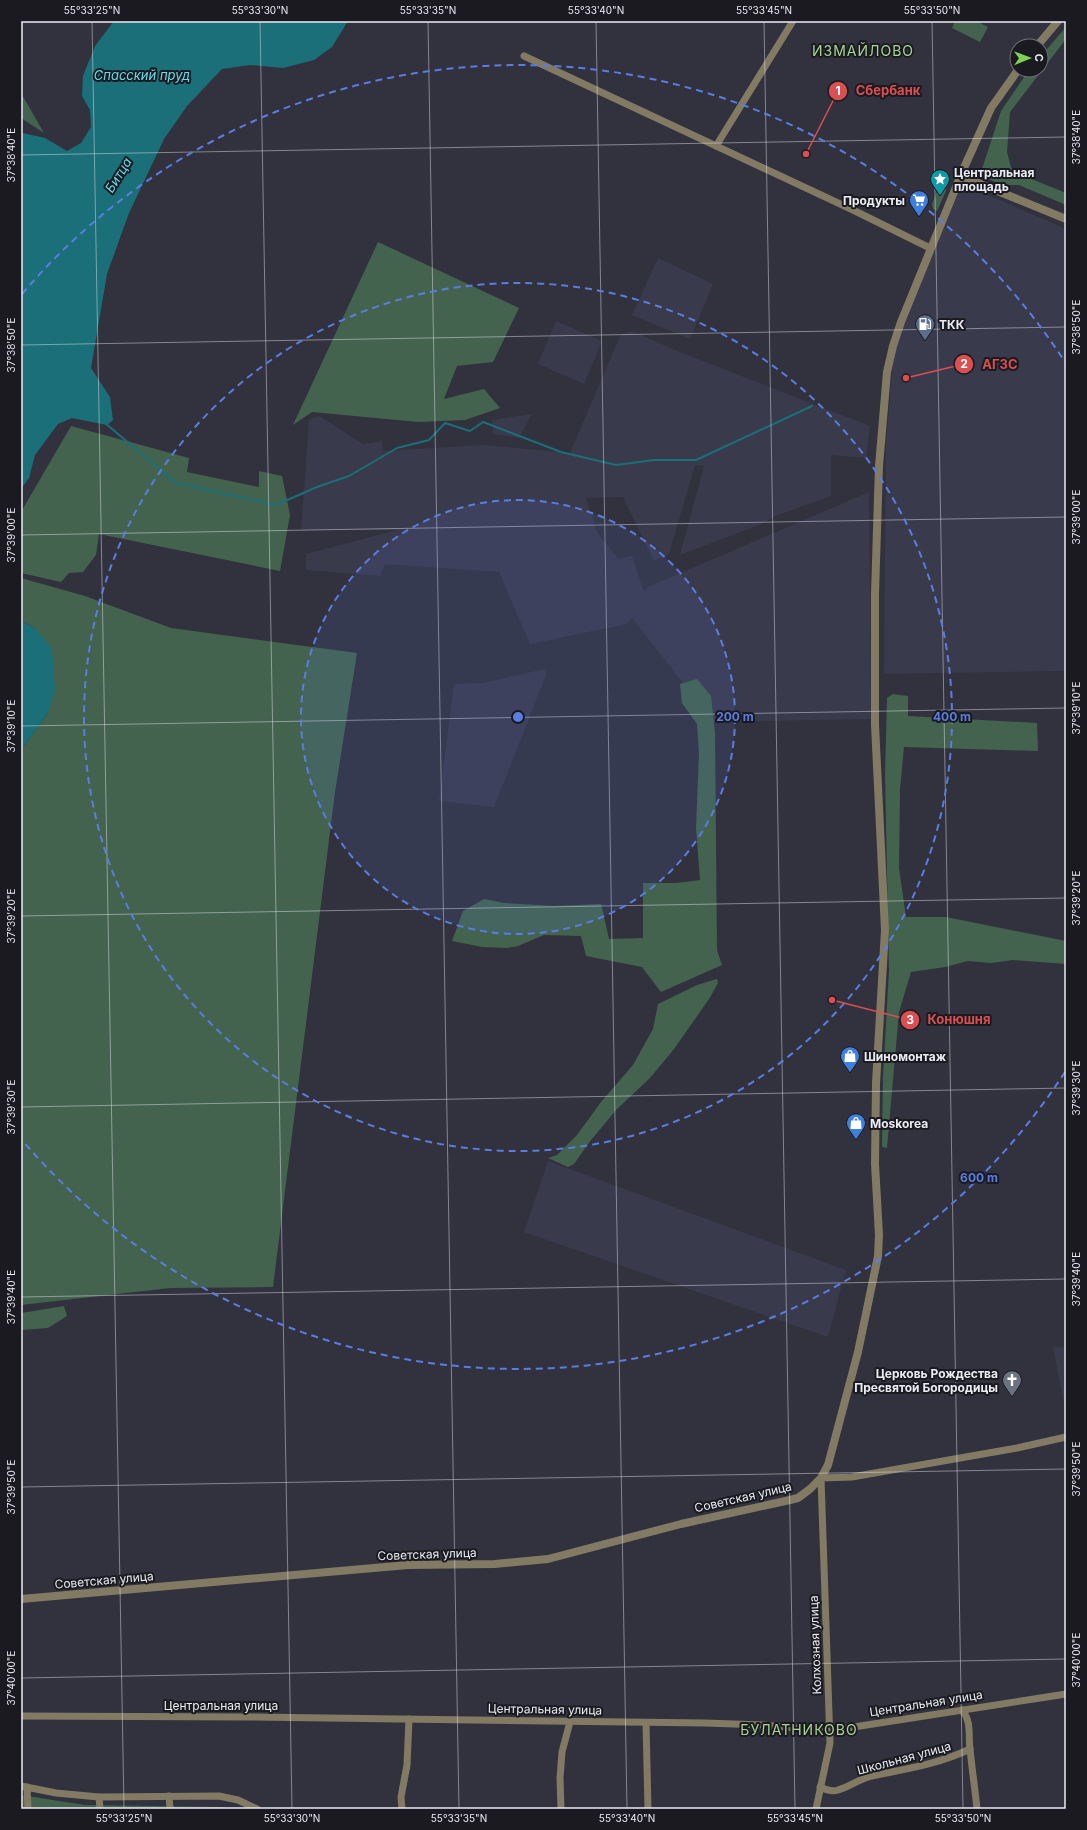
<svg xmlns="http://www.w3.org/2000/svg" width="1087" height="1830" font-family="Inter,sans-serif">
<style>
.built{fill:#393a4c}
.green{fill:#43634f}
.water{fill:#1b6f78}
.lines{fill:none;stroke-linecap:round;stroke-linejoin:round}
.stream{stroke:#1b6f78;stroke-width:2}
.minor{stroke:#837a64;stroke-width:7}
.tertiary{stroke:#837a64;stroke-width:8}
.ticks{fill:none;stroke:#ebebf3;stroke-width:1;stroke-opacity:0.45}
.ring{fill:none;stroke:#5b7de0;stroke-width:2;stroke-dasharray:7 5}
.labels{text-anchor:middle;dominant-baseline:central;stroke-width:4;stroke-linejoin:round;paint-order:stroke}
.poi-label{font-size:12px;font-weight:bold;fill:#ebebf3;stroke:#1a1a20;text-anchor:start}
.street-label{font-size:12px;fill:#ebebf3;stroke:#1a1a20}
.water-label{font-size:13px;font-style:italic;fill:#67dceb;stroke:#1a1a20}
.quarter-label{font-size:14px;letter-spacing:1px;fill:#a6d493;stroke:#1a1a20}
.centre{fill:#5b7de0;stroke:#1a1a20;stroke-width:2}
.ring-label{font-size:12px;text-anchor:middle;font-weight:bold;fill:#5b7de0;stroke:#1a1a20;stroke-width:4;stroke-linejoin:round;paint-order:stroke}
.leader{fill:none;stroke:#da4f51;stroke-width:1.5}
.callout-dot{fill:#da4f51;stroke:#1a1a20;stroke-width:1.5}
.mark-label{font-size:12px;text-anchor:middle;font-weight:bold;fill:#fff}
.callout-label{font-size:13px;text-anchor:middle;font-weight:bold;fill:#da4f51;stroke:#1a1a20;stroke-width:4;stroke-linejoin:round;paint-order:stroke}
.neatline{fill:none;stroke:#ebebf3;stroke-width:1.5}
.ticks-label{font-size:10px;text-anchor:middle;fill:#ebebf3}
</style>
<rect width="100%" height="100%" fill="#31323e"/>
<g class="built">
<path d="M965,185l101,44v442l-182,3 2,-231 8,-93 43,-108 23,-53z"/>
<path d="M658,258l55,26 -23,55 -58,-24z"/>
<path d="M556,321l46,20 -18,43 -46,-20z"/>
<path d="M632,331l48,21 190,74 -4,32 -35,-3v41l-53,19 -19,10 -79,30 24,-89 -9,-1 -26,89 -15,7 -31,-64 -37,1 11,34 21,27 14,-3 12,36 4,-5 221,-95 2,227 -157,3 -82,-104 -5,6 -97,20 -31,-72 -114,-8 -5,12 -74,-6v-16l91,-24h-96l8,-110 10,-4 44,28 19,-3 1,10 101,-6 86,8 51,-119z"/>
<path d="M532,414l-13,24 -26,-4 -1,-14z"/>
<path d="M545,669l1,6 -52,132 -55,-6 15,-117 29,-1z"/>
<path d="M548,1161l298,109 -18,67 -304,-105z"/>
<path d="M1053,1347l13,1v59l-2,-3z"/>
</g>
<g class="green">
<path d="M955,21h21l12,6 -8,15 -28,-14z"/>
<path d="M1066,27v12l-56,73 -3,40 5,19 54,22v12l-47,-20h-17l-22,-10 21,-64 28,-41h12v-14z"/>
<path d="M21,93l23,40 -23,-15z"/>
<path d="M938,189h8v2l-9,20 -4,-2 -1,-5z"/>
<path d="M378,242l141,66 -26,54 -36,4 -13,33 40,-10 16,19 -35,12 -47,2 -106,-10 -19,13z"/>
<path d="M71,426l118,32 -2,14 72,15v-16l23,5 8,39 -10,56 -181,-37 -3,21 -13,17 -14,1 -8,9 -40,-9v-61z"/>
<path d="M21,578l64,18 86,32 186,25 -22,139 -62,495 -103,1 -149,17v-555l27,-37 -13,-85 -14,-7z"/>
<path d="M697,679l14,17 4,37 2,217 5,15 -61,27 -19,-25 -56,-11 -5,-20 -37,-1 -26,11 -11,2 -25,-1 -30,-6 11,-30 21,-12 20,4 50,3 47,-2 8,35 34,-1v-55h34l23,-3 -4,-52 3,-75 -2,-29 -15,-21 -2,-19z"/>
<path d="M893,694l15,2v20l129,7 1,28 -134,-4 -4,42 -1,79 7,49h40l120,24v23l-53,-4 -22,3 -23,-2 -23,6 -34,5 -12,40 -12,136 -5,-1 1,-70 6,-106 -4,-196 2,-77z"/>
<path d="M717,979l1,4 -9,16 -35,50 -24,29 -33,31 -26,31 -17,24 -6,3 -20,-9 9,-3 20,-20 24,-33 32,-37 20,-36 5,-25 39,-19z"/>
<path d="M64,1306l3,10 -19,12 -27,2v-17z"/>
<path d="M21,1795l64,10 138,2 6,2h-208z"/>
</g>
<g class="water">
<path d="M114,21h234l-16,26 -18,13 -31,8 -33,-3 -28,4 -35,37 -23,33 -35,74 -22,61 -16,94 19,29 3,23 -6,5 -35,-7 -14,6 -23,31 -6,23 -8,11v-359l2,3 22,5 22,13 14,-8 10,-16 -1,-17 -8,-14 1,-20 12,-30z"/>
<path d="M21,621l14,7 17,21 3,41 -7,23 -27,37z"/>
</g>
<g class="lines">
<path class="stream" d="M105,423l71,60 100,22 41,-18 32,-11 48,-28 32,-8 16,-17 25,8 13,-9 78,30 55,13 38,-5h42l116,-54"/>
<g class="minor">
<path d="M524,56l329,154 77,38"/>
<path d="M716,146l77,-125"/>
<path d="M962,1710c10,12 6,25 8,39 2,20 5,40 7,60"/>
<path d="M21,1716l227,1 457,6 58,2 65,6 238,-37"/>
<path d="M646,1723l2,86"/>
<path d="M21,1786l35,7 43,4 120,-1 19,4 19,9"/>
<path d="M27,1787l1,22"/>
<path d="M820,1787c6,3 12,5 18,3 12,-3 22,-12 34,-14 33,-7 67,-12 98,-27"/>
<path d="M169,1796l1,13"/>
<path d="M99,1797l1,12"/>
<path d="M402,1809l-1,-12 6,-32 2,-46"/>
<path d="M561,1809l-1,-31 2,-26 8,-30"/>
<path d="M816,1809l14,-66 -9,-265 31,-1 165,-29 49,-11"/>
</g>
<g class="tertiary">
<path d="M1037,46l21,-25"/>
<path d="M961,176l105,43"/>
<path d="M21,1599l387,-34 87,-1 53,-5 133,-35 109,-24 8,-2 12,-9 11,-11 7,-13 30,-113 20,-96 1,-21 -4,-71 1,-81 9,-153 -10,-205v-131l4,-128 8,-94 6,-26 8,-24 62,-152 28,-62 27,-38"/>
</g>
</g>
<path class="ticks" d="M92,21l32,1788M260,21l32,1788M428,21l31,1788M596,21l31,1788M764,21l31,1788M932,21l31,1788M21,155l1045,-18M21,345l1045,-18M21,535l1045,-18M21,726l1045,-18M21,916l1045,-18M21,1107l1045,-19M21,1297l1045,-18M21,1487l1045,-18M21,1678l1045,-19"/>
<circle cx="518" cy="717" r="217" fill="#5b7de0" fill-opacity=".12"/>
<g class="ring">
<circle cx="518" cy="717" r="217"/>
<circle cx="518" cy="717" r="434"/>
<path d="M1065 1072A652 652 0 0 1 22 1140M22 294A652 652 0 0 1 1065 362"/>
</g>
<defs>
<g id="sight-pin" transform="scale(1)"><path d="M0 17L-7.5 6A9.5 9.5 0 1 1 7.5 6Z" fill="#0f9aa8" stroke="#1a1a20"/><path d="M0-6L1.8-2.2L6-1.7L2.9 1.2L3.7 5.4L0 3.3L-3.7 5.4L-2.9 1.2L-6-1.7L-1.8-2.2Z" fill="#fff"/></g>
<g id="supermarket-pin" transform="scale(1)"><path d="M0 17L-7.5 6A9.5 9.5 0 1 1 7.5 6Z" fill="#3f7fe0" stroke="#1a1a20"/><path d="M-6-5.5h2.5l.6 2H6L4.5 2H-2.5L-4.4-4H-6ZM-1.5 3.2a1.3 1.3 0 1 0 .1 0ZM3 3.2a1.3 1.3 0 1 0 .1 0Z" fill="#fff"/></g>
<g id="fuel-pin" transform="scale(1)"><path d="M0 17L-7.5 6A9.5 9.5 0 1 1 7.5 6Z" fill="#5c6f8a" stroke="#1a1a20"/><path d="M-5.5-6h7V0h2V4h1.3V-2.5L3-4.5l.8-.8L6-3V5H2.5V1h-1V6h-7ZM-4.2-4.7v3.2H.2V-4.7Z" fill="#fff"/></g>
<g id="shop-pin" transform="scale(1)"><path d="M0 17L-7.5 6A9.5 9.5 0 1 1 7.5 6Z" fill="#3f7fe0" stroke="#1a1a20"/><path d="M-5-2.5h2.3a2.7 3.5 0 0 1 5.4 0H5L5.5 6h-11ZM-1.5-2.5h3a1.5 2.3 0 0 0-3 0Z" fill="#fff"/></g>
<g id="church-pin" transform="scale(1)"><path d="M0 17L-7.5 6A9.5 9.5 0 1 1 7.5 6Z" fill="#6b7280" stroke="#1a1a20"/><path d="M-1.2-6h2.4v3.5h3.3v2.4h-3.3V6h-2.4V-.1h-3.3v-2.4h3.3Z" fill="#fff"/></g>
</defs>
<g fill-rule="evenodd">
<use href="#sight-pin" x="940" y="179"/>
<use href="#supermarket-pin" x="919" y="200"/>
<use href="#fuel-pin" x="925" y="324"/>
<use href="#shop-pin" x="850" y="1056"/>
<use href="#shop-pin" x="856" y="1123"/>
<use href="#church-pin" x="1012" y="1380"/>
</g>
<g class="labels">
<g class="poi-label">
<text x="954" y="172">Центральная<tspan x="954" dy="14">площадь</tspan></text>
<text x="905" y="200" text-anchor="end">Продукты</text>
<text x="939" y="324">ТКК</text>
<text x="864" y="1056">Шиномонтаж</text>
<text x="870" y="1123">Moskorea</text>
<text x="998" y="1373" text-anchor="end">Церковь Рождества<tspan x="998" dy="14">Пресвятой Богородицы</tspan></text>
</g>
<g class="street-label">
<text transform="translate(743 1497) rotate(-13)">Советская улица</text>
<text transform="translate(427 1554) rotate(-2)">Советская улица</text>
<text transform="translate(104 1580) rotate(-5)">Советская улица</text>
<text transform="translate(815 1645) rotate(-92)">Колхозная улица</text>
<text transform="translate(926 1703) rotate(-9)">Центральная улица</text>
<text x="221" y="1705">Центральная улица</text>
<text transform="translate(545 1709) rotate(1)">Центральная улица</text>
<text transform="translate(904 1758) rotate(-15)">Школьная улица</text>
</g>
<g class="water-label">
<text x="142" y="75">Спасский пруд</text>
<text transform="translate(118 175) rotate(-58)">Битца</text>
</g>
<g class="quarter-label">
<text x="863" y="50">ИЗМАЙЛОВО</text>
<text x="799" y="1729">БУЛАТНИКОВО</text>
</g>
</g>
<circle cx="518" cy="717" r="6" class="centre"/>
<g class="ring-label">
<text x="735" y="721">200 m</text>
<text x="952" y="721">400 m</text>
<text x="979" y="1182">600 m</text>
</g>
<path class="leader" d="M806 154L838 91M906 378L964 364M832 1000L910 1020"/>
<g class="callout-dot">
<circle cx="806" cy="154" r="4"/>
<circle cx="906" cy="378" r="4"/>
<circle cx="832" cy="1000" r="4"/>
<circle cx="838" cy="91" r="10"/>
<circle cx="964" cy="364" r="10"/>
<circle cx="910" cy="1020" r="10"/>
</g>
<g class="mark-label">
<text x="838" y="95">1</text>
<text x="964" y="368">2</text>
<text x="910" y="1024">3</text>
</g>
<g class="callout-label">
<text x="888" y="95">Сбербанк</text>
<text x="1000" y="369">АГЗС</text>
<text x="959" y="1024">Конюшня</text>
</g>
<rect width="1087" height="1830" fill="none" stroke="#1a1a20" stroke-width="44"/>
<g transform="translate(1029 58) rotate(89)"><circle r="19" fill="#1a1a20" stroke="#6e6e74"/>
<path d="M0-3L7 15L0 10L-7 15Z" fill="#7dd154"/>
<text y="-6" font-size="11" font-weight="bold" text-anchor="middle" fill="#ebebf3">С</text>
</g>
<rect x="22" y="22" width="1043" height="1786" class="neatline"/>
<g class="ticks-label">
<text x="92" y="14">55°33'25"N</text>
<text x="260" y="14">55°33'30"N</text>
<text x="428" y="14">55°33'35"N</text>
<text x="596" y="14">55°33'40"N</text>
<text x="764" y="14">55°33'45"N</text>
<text x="932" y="14">55°33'50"N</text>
<text transform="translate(1076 137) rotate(-90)" y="4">37°38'40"E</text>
<text transform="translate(11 155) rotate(-90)" y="4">37°38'40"E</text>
<text transform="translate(1076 327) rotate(-90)" y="4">37°38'50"E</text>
<text transform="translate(11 345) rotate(-90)" y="4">37°38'50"E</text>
<text transform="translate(1076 517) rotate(-90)" y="4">37°39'00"E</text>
<text transform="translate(11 535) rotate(-90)" y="4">37°39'00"E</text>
<text transform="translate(1076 708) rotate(-90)" y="4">37°39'10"E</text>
<text transform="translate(11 726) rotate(-90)" y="4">37°39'10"E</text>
<text transform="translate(1076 898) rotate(-90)" y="4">37°39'20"E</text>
<text transform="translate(11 916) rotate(-90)" y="4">37°39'20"E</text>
<text transform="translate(1076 1088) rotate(-90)" y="4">37°39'30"E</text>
<text transform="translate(11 1107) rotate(-90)" y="4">37°39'30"E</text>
<text transform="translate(1076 1279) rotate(-90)" y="4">37°39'40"E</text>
<text transform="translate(11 1297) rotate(-90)" y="4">37°39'40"E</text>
<text transform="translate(1076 1469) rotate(-90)" y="4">37°39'50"E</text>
<text transform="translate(11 1487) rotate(-90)" y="4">37°39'50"E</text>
<text transform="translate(1076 1660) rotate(-90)" y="4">37°40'00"E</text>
<text transform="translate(11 1678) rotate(-90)" y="4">37°40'00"E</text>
<text x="124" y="1822">55°33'25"N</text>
<text x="292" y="1822">55°33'30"N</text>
<text x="459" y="1822">55°33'35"N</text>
<text x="627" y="1822">55°33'40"N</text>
<text x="795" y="1822">55°33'45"N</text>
<text x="963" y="1822">55°33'50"N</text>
</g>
</svg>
